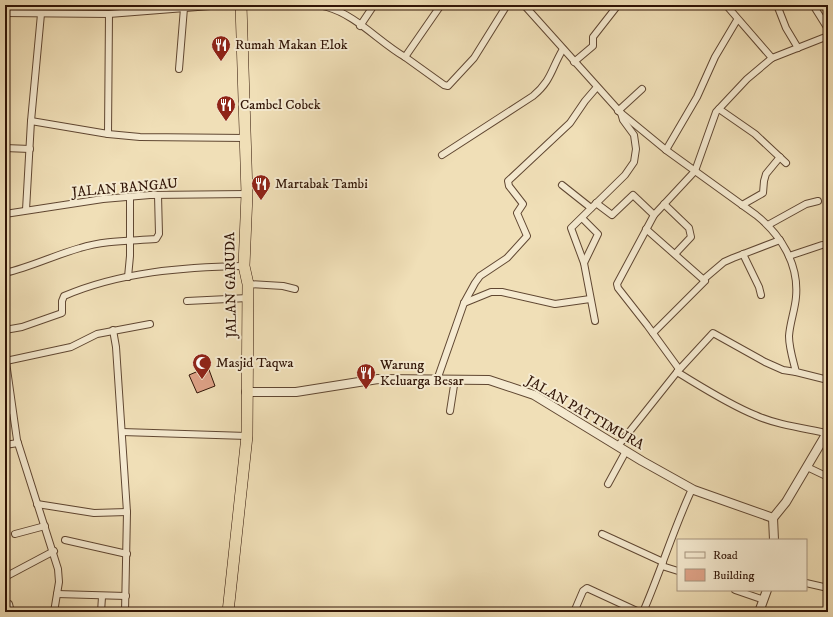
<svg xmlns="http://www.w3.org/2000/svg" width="833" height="617" font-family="'IM FELL DW Pica',serif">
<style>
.building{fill:#dfa388;stroke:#301406}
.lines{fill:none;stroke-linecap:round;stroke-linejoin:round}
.service-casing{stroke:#604732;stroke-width:4.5}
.minor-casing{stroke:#604732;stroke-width:8}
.tertiary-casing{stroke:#604732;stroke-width:10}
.trunk-casing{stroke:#301406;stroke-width:12}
.service{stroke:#f5ead0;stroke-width:3}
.minor{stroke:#f5ead0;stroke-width:6}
.tertiary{stroke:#f5ead0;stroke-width:8}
.trunk{stroke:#f0dfb7;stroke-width:11}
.labels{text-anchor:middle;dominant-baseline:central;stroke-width:4;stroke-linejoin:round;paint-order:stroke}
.poi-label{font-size:14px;fill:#301406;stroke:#f5ead0;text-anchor:start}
.street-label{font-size:14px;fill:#301406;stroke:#f5ead0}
</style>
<rect width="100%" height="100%" fill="#f0dfb7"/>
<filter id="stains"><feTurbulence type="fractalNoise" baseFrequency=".005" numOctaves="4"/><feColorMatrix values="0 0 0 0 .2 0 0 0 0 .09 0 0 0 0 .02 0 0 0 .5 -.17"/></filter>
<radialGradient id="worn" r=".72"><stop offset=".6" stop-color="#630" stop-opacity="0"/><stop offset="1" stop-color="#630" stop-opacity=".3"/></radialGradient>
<path class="building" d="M208,367l7,19 -18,7 -8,-18z"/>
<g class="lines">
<g class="service-casing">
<path id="service" d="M5,413l7,-1"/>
</g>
<g class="minor-casing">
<g id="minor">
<path d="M281,5c14,0 32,-2 46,2 29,8 52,35 78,50l36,-52"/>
<path d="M524,5l97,108 45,37 90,65c25,20 43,49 40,82 -1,13 -6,25 -7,39 0,12 4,24 7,36l32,8"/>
<path d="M726,5l46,53"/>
<path d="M777,5l9,23 12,20"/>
<path d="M813,5l15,24"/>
<path d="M5,13l104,1 114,-9"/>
<path d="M360,26l14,-21"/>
<path d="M405,57l39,28 4,1 26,-28 33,-53"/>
<path d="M574,62l19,-16v-9l25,-32"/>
<path d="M179,69l5,-61"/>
<path d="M719,109l36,25 31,29"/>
<path d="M618,111l24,-22"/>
<path d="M31,121l77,13 32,3 106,1"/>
<path d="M108,134l1,-120"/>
<path d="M5,148l25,1"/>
<path d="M666,150l31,-53 18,-40 22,-37"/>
<path d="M442,155l91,-59c19,-16 18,-27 30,-47"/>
<path d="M562,185l29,23"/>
<path d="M596,203l16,12 21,-20 21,20"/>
<path d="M664,204l25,24 2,9 -16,17"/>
<path d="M742,205l21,-12 1,-12 2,-7 14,-17"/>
<path d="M26,210l5,-89 10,-107"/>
<path d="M5,214l98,-15 47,-4 97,-1"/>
<path d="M582,218l16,16 -14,29 11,58"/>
<path d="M768,225l38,-21 12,-3"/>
<path d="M646,229l59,52 -52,52"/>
<path d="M743,254l16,33 2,8"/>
<path d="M789,256l33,-11"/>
<path d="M584,263l-13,-35 54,-53 9,-13 2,-13 -2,-14 -11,-15 -2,-7"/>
<path d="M5,273c26,-6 50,-18 75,-25 25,-8 51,-7 76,-9l3,-5 -1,-39"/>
<path d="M128,277l2,-21v-59"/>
<path d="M704,279l20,-17 9,-4 47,-18"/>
<path d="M248,284l35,2 12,3"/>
<path d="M187,301l61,-3"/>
<path d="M464,303l27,-11h11l53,12 35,-5"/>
<path d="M5,330l17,-3 40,-14v-12l2,-5c56,-24 119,-29 180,-30"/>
<path d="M113,330l3,17 11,165 -2,100"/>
<path d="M5,355l12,85 41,129 1,13 -5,30"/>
<path d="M6,361l65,-14 26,-13 53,-10"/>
<path d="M679,369l-32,-44 -29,-37 -1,-4 37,-69 41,-44 21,-59 31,-33 25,-21 56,-22"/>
<path d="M677,372c25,15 51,32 78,43 22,10 48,13 72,18"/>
<path d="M437,380l27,-77 11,-20 5,-7 27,-18 20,-22 -10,-23 6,-9 -14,-18 -1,-5 62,-58 15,-22 12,-14"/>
<path d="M450,411l5,-32"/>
<path d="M122,432l125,4"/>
<path d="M5,445l13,-2"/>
<path d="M618,446l59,-74 36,-39 52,29 18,8 13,2"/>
<path d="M807,467l21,10"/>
<path d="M608,484l18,-33"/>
<path d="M37,504l57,9 33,-1"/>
<path d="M15,534l30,-8"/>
<path d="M602,534l61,28"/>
<path d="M65,540l62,14"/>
<path d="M662,566l16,5"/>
<path d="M5,577l49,-26"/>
<path d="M806,583l22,5"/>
<path d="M735,590l29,10"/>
<path d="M57,594l69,2"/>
<path d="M9,604l2,8"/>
<path d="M101,612l1,-15"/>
<path d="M574,612l9,-21 4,-3 52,24"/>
<path d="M643,612c18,-41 30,-82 49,-123"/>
</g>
</g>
<g class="tertiary-casing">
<g id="tertiary">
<path d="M246,392h50l82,-13 111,1 45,15 108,66 52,29 79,28"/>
<path d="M773,518l13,-16 42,-71"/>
<path d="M773,518l1,22"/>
<path d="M759,612l8,-22"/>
</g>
</g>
<g class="trunk-casing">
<path id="trunk" d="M228,612l19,-176 1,-152 -4,-18 3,-72 -6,-189"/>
</g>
<use href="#service" class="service"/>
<use href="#minor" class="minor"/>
<use href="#tertiary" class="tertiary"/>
<use href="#trunk" class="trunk"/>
</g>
<defs>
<g id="restaurant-pin" transform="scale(1)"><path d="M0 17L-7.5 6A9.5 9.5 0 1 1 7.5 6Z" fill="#8f2418" stroke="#f5ead0"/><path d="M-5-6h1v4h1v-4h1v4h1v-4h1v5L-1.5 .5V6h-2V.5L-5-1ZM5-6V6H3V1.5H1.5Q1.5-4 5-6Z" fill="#fff"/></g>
<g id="mosque-pin" transform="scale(1)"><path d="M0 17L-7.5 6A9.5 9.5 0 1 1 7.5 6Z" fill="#8f2418" stroke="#f5ead0"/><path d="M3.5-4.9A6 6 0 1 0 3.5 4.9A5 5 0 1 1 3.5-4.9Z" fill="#fff"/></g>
</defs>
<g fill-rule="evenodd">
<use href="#restaurant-pin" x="221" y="45"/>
<use href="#restaurant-pin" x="226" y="105"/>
<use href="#restaurant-pin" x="261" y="184"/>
<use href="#mosque-pin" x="202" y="363"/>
<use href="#restaurant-pin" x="366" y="373"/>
</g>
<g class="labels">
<g class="poi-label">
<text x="235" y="45">Rumah Makan Elok</text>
<text x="240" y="105">Cambel Cobek</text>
<text x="275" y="184">Martabak Tambi</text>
<text x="216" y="363">Masjid Taqwa</text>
<text x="380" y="365">Warung<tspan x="380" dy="16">Keluarga Besar</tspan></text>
</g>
<g class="street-label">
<text transform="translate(125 188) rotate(-5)">JALAN BANGAU</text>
<text transform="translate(231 285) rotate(-91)">JALAN GARUDA</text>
<text transform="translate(585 413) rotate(30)">JALAN PATTIMURA</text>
</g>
</g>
<rect width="833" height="617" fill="none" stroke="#f0dfb7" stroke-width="20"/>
<rect x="6" y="6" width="821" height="605" fill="none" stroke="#301406" stroke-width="2"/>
<rect x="10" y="10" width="813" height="597" fill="none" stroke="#301406"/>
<rect x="677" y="539" width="130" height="52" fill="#f5ead0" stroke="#a6947f"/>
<rect x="685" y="552" width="20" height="6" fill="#f5ead0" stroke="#a6947f"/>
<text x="713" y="559" font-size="12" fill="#301406">Road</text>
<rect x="685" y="569" width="20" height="12" fill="#dfa388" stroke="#a6947f"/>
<text x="713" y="579" font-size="12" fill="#301406">Building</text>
<rect width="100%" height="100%" filter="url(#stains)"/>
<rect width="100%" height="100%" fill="url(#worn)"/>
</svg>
